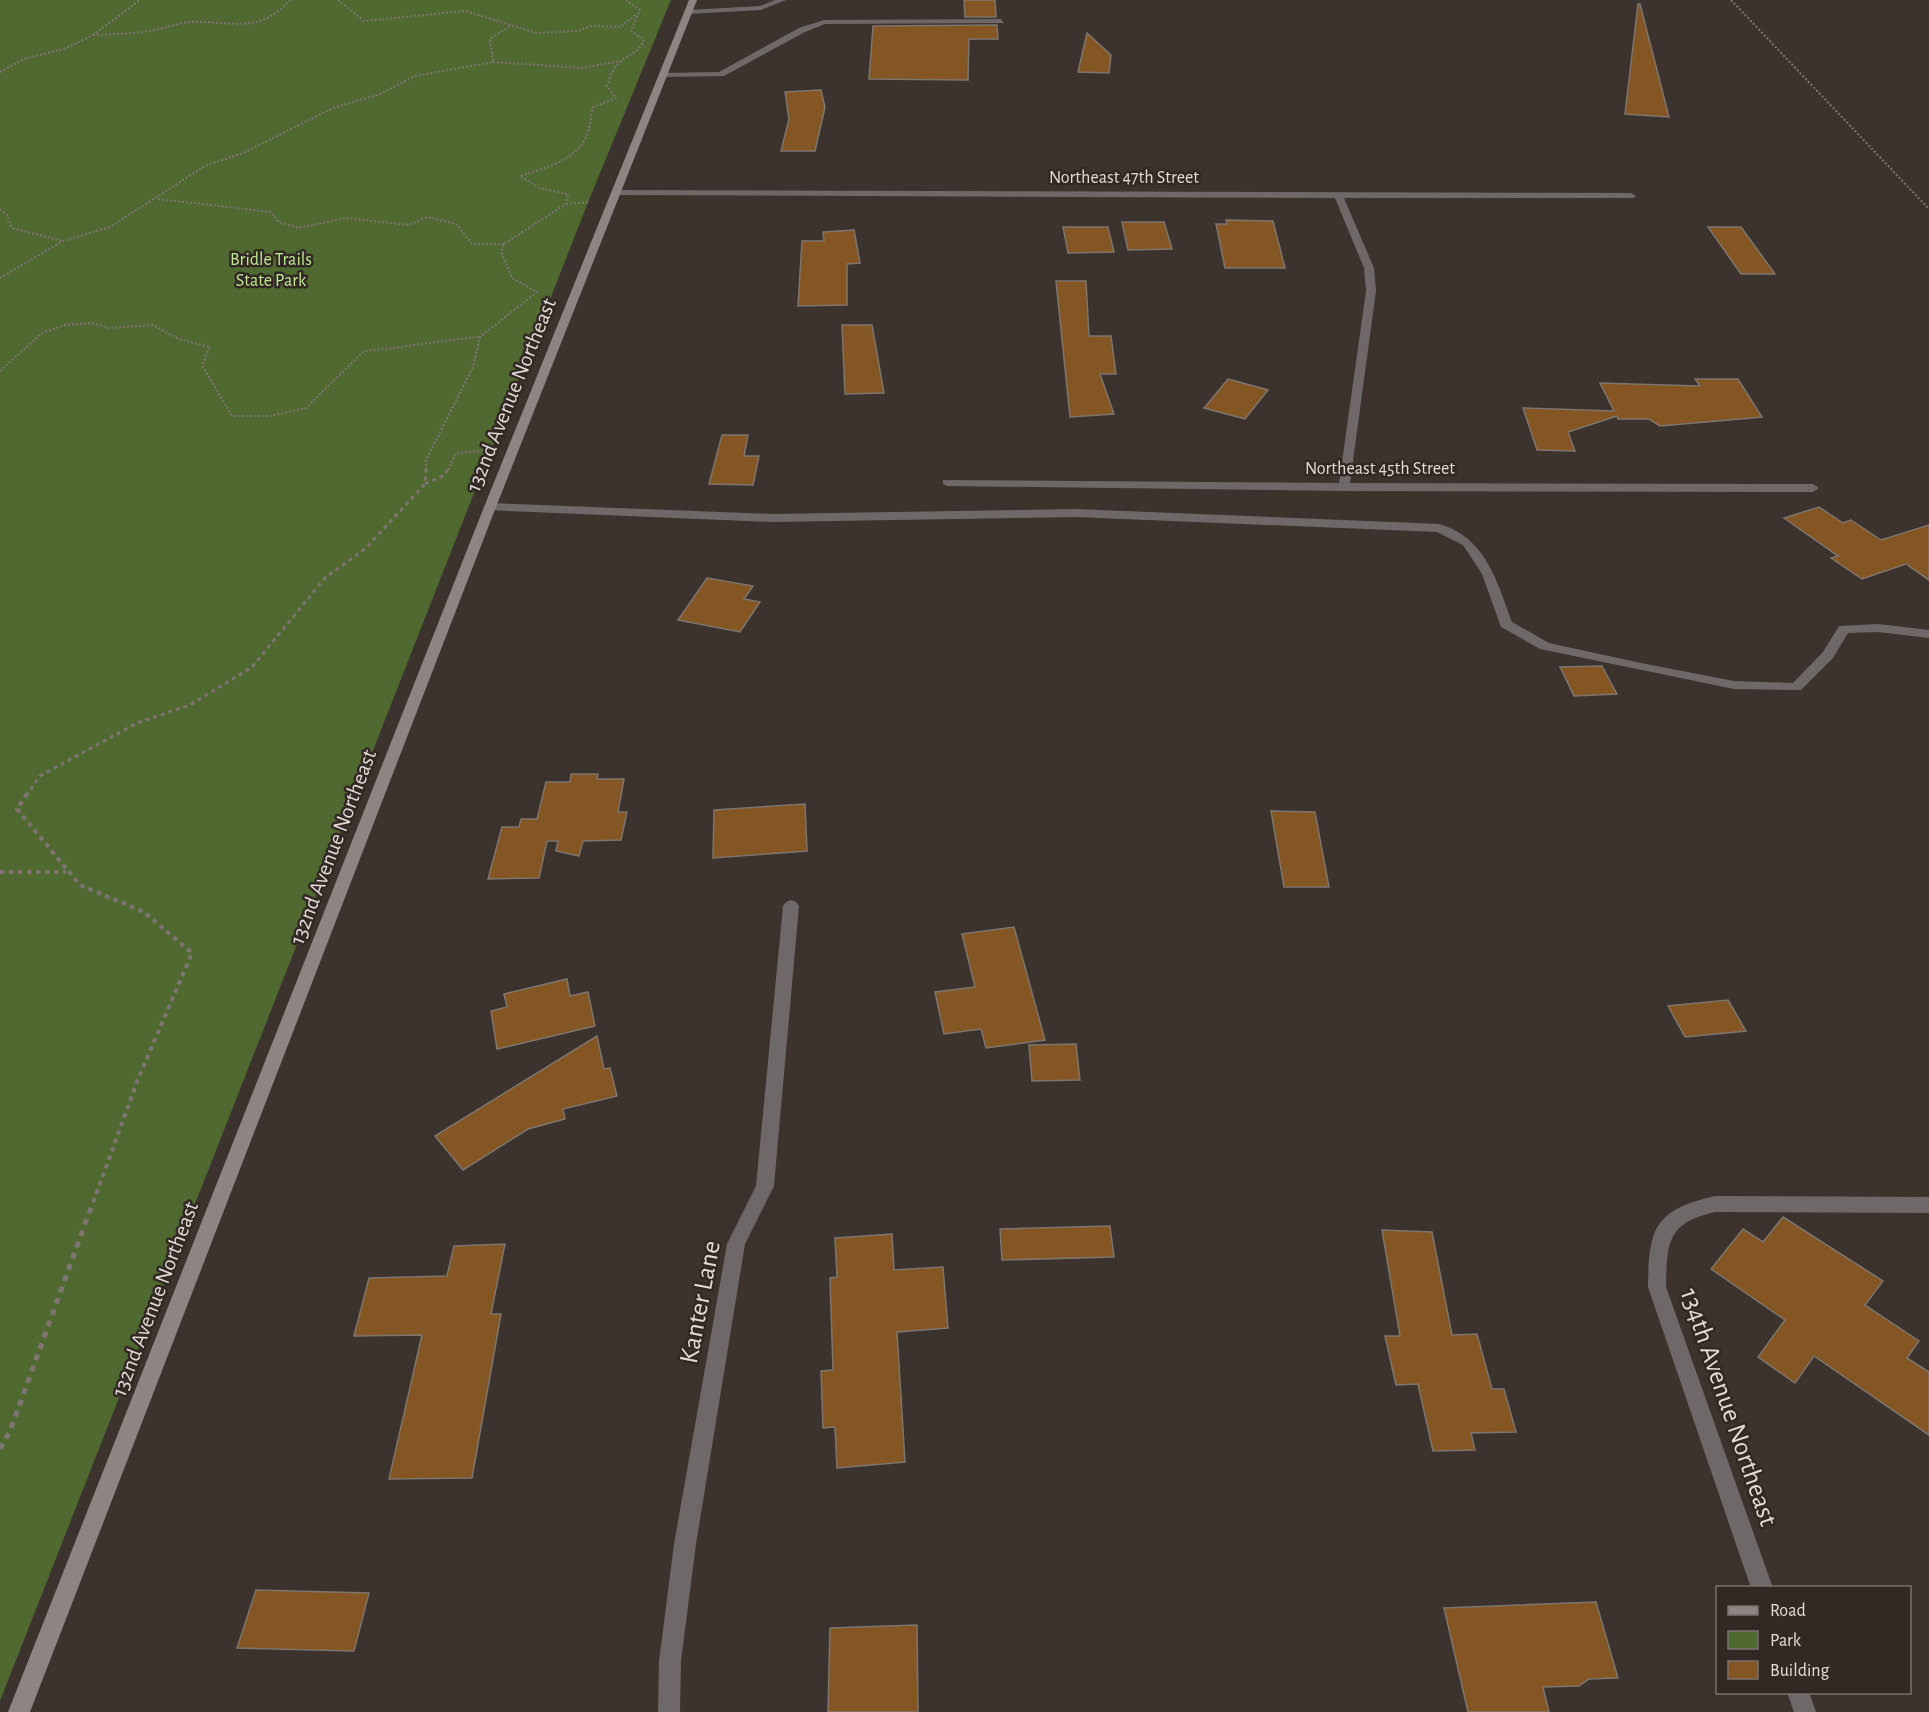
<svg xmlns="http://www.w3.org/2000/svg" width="1929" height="1712" font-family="'Alegreya Sans',sans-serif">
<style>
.green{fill:#4f6931}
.building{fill:#845624;stroke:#7e756d;stroke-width:1.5}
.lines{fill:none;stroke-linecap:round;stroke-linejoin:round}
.path-far3{stroke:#7e7571;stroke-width:2;stroke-dasharray:2 2;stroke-linecap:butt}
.path-far2{stroke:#7e7571;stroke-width:3;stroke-dasharray:4 4;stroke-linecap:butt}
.path-far1{stroke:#7e7571;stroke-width:4;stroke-dasharray:4.5 4.5;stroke-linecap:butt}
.path{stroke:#7e7571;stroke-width:5;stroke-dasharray:6 6;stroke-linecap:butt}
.lane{fill:#6e6868;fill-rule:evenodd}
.street{fill:#6e6868;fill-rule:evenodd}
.secondary{fill:#8d8484;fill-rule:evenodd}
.labels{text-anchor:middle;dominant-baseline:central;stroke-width:5;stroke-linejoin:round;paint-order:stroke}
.far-street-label{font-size:18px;fill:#e1dad7;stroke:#332924}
.far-park-label{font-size:18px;fill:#bde793;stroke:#332924}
.street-label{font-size:22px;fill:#e1dad7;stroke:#332924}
.near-street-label{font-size:27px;fill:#e1dad7;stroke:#332924}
</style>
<rect width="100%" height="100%" fill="#3d332e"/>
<path class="green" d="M0,0h671l-82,200 -589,1501z"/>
<g class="building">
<path d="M964,0h31l1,17h-31z"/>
<path d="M1638,4h2l29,113 -44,-3z"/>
<path d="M997,25l1,14h-29l-1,41 -99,-1 4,-53z"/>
<path d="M1087,33l24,22 -2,18 -31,-1z"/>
<path d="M821,90l4,17 -10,44h-34l8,-32 -4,-27z"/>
<path d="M1226,220l47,1 12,47h-60l-9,-44h11z"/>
<path d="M1122,222h42l8,27 -44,1z"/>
<path d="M1063,227h45l6,25 -46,1z"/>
<path d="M1708,227h33l34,47h-34z"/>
<path d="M854,230l6,33 -13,1v41l-49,1 4,-65h22l-1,-9z"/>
<path d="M1056,281h30l3,55h22l5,38h-16l14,40 -44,3z"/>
<path d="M842,325h30l12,68 -39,1z"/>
<path d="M1228,379l40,11 -23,29 -41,-11z"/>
<path d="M1695,379h43l24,38 -102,9 -11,-7h-31l-1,-3 -49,16 7,19 -38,-1 -14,-42 91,3 -14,-28 100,3z"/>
<path d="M722,435h26l-4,21h15l-6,29 -44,-1z"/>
<path d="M1819,507l24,16 8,-3 30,20 48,-15v55l-23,-16 -44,15 -31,-21 7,-2 -54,-38z"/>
<path d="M707,578l46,8 -9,13 16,3 -20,30 -62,-12z"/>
<path d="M1602,666l15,28 -43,2 -14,-29z"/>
<path d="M571,774h27l-1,5h27l-6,33h9l-6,28 -38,1 -4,15 -23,-5 2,-10h-11l-8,37 -51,1 14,-52h17l2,-8h16l9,-37h24z"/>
<path d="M805,804l2,47 -94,7 1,-48z"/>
<path d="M1271,811l44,1 14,75h-45z"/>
<path d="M1014,927l31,113 -59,8 -5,-19 -37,5 -9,-42 40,-5 -13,-53z"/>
<path d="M567,979l3,17 18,-4 7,34 -98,23 -6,-38 16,-4 -3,-13z"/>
<path d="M1728,1000l18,31 -61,6 -17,-31z"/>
<path d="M597,1036l7,33 6,-1 7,28 -54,13 2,10 -37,10 -65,41 -28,-34z"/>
<path d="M1076,1044l4,36 -48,1 -3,-36z"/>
<path d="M1783,1217l100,64 -18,24 54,36 -12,17 22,14v63l-115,-79 -19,27 -37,-26 27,-37 -74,-51 32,-40 20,13z"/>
<path d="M1110,1226l4,31 -112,3 -2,-31z"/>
<path d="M1382,1230l50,2 20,103 25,-1 15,55h12l12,43 -45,1 4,17 -42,1 -15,-67 -22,1 -11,-49h15z"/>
<path d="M892,1234l2,36 49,-3 5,61 -51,4 8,130 -68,6 -2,-41 -12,1 -2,-57 12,-1 -3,-92 7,-1 -2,-39z"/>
<path d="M505,1244l-14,70h10l-29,164 -83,1 33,-144 -68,1 15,-58 78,-2 7,-30z"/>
<path d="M256,1590l113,3 -15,58 -117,-3z"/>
<path d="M1596,1602l22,76 -29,1 -10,7 -36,1 6,25h-81l-24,-104z"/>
<path d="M917,1625l1,87h-90l2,-84z"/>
</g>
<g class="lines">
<g class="path-far3">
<path d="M338,0l26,21 101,-10 72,22 41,-2 12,-5 30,1 17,-13"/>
<path d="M1731,0l198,209"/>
<path d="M93,35c19,-1 38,-1 56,-4 14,-2 28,-8 41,-9 41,-2 68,14 100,-22"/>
<path d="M493,62l89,6 38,-7"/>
<path d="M0,72l24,-13 40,-10 29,-14 47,-35"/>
<path d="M158,199l113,13 8,10 20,6 47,-10 62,7 20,-8 28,7 16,20h32"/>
<path d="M566,204l24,-2"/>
<path d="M0,209l7,6 5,13 50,13"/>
<path d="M0,278l63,-37 47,-14 95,-61 38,-13 90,-45 47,-14 35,-18 78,-14 -3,-23 22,-14"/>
<path d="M0,371l42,-38 23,-8 27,-2 17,5 44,-3 26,14 31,8 -8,18 30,51h38l36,-8 58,-57c39,-3 77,-11 116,-14"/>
<path d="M426,470v-10l47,-93 7,-30 57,-45 -25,-14 -11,-26 3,-8 62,-40 2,-10 -29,-6 -19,-12c23,-8 57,-15 67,-41 3,-9 4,-19 6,-28l23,-9 -9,-12c3,-8 5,-17 12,-23 9,-9 21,-10 25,-24l-13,-8 9,-21 -14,-10"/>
<path d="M448,470l8,-17 31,-3"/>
</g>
<g class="path-far2">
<path d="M425,484l20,-9 3,-7"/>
<path d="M26,796l14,-20 97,-53 53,-18 62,-38 73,-89 41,-30 59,-64 1,-16"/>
</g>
<g class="path-far1">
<path d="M27,794l-10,15 63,76 64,27 48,41 -54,126 -45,124"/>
<path d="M0,872h66"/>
</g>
<path class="path" d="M0,1449l10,-18 83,-229"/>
<g class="lane">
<path d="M775,0h11l-25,10 -73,4 -4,-2 4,-2 72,-4z"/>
<path d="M1001,19l3,4 -179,1 -20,8 -81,44 -60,1 -4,-2 4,-2 55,-1 80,-44 25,-8z"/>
<path d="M490,503l282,11 303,-5 364,15c47,13 58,58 73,98l37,21 92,20 93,18 59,2 30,-31 16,-26 39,-2 51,6v8l-51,-6 -30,1 -15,25 -32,32 -67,-1 -194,-40 -39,-22 -19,-53 -19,-29 -26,-13 -362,-15 -303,5 -286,-12 -2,-3z"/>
</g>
<g class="street">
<path d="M617,190l1014,3 5,3 -2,2h-290l30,70 2,23 -26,192 463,1 6,4 -6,4 -469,-1 -397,-5 -4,-2v-4l396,3 27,-192 -2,-23 -29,-70 -721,-3v-4z"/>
<path d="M791,900l5,2 3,4 -25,280 -29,58 -49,300 -15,117 -1,51h-22l1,-51 15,-117 53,-300 29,-58 27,-280 3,-4z"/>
<path d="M1715,1196l214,1v16l-214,-1c-48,11 -48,30 -49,75l107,301h-22l-103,-301c1,-59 6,-77 67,-91z"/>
<path d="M1787,1692h22l7,20h-22z"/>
</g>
<path class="secondary" d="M689,0h8l-201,507 -466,1205h-22l476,-1205z"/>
</g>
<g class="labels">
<g class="far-street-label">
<text x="1124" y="178">Northeast 47th Street</text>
<text x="1380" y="469">Northeast 45th Street</text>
</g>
<g class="far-park-label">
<text x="271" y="260">Bridle Trails<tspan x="271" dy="21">State Park</tspan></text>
</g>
<g class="street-label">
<text transform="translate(511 395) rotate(-68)">132nd Avenue Northeast</text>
<text transform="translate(333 847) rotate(-69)">132nd Avenue Northeast</text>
<text transform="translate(155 1299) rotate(-69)">132nd Avenue Northeast</text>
</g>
<g class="near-street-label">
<text transform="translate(700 1302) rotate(-79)">Kanter Lane</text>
<text transform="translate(1729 1407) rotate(71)">134th Avenue Northeast</text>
</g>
</g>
<rect x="1716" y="1586" width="195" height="108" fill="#332924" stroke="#79706c" stroke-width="1.5"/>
<rect x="1728" y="1606" width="30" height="9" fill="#8d8484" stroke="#79706c" stroke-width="1.5"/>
<text x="1770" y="1616" font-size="18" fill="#e1dad7">Road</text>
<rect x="1728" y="1631" width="30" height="18" fill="#4f6931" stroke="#79706c" stroke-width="1.5"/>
<text x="1770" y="1646" font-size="18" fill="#e1dad7">Park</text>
<rect x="1728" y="1661" width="30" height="18" fill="#845624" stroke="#79706c" stroke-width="1.5"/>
<text x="1770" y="1676" font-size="18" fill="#e1dad7">Building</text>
</svg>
